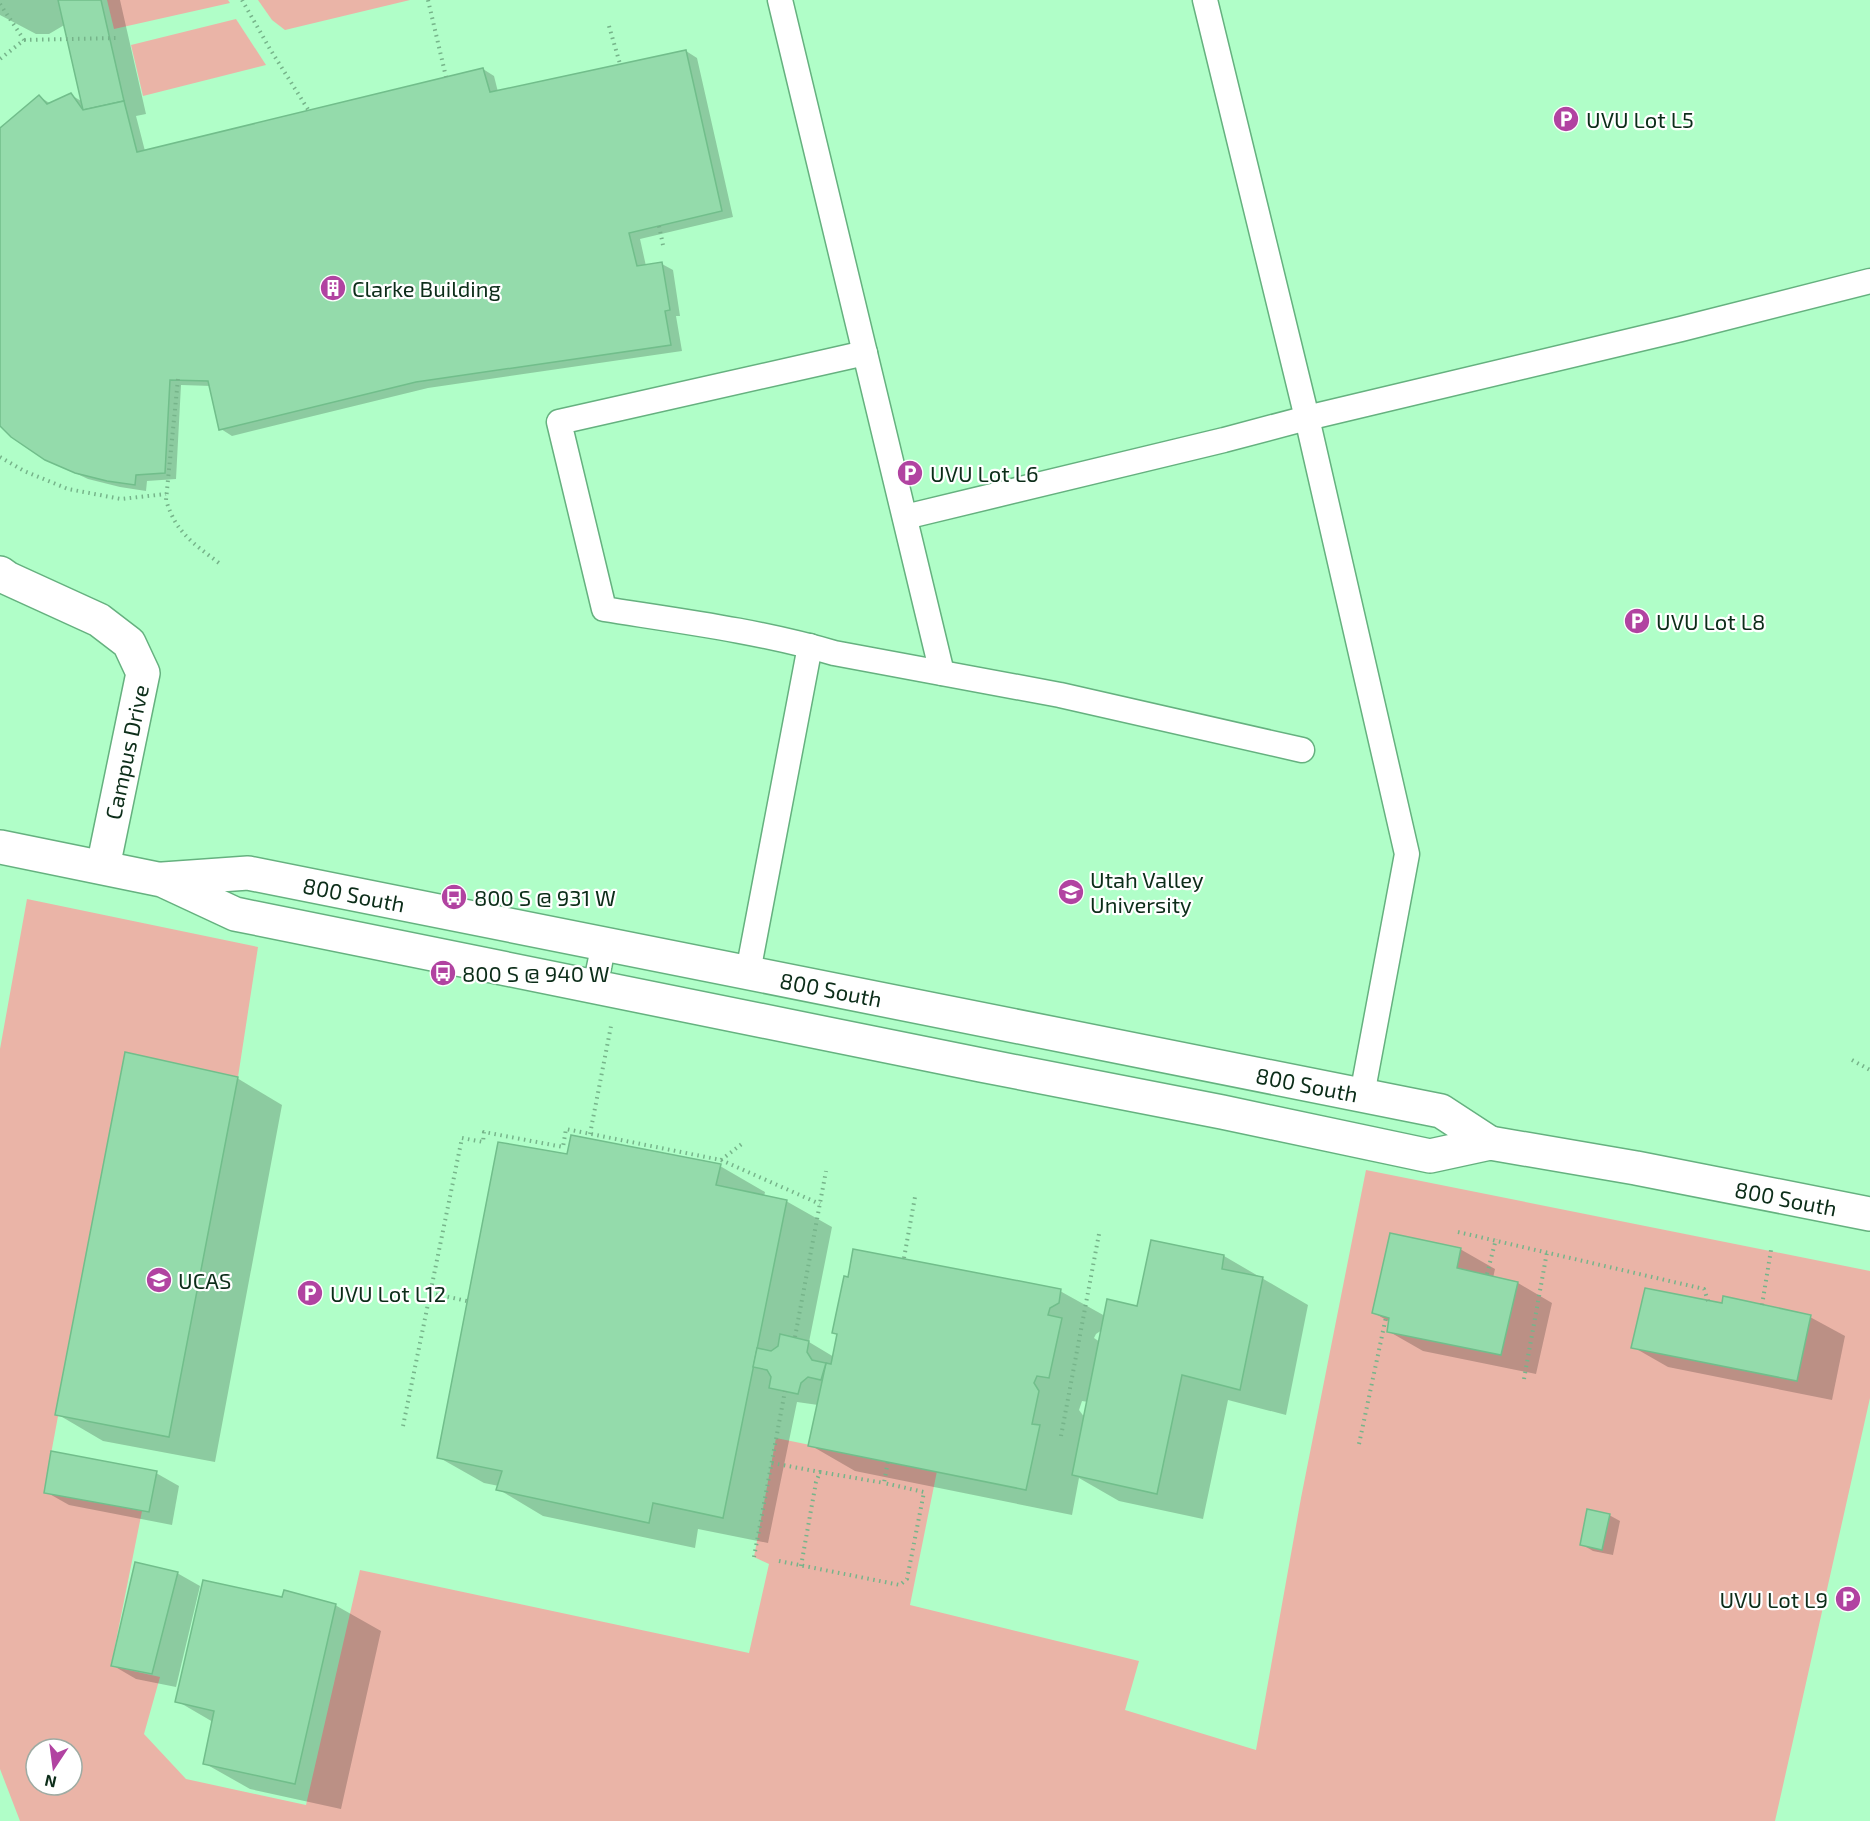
<svg xmlns="http://www.w3.org/2000/svg" width="1870" height="1821" font-family="'Exo 2',sans-serif">
<style>
.green{fill:#eab4a7;fill-rule:evenodd}
.shadow{fill:#0003;fill-rule:evenodd}
.building{fill:#94dbab;stroke:#71be8b;stroke-width:1.5}
.lines{fill:none;stroke-linecap:round;stroke-linejoin:round}
.service-casing{stroke:#65b17f;stroke-width:27}
.tertiary-casing{stroke:#65b17f;stroke-width:36}
.path{stroke:#76b48a;stroke-width:4;stroke-dasharray:1.5 4.5;stroke-linecap:butt}
.service{stroke:#fff;stroke-width:24}
.tertiary{stroke:#fff;stroke-width:33}
.labels{text-anchor:middle;dominant-baseline:central;stroke-width:4.5;stroke-linejoin:round;paint-order:stroke}
.poi-label{font-size:22px;fill:#0c2d19;stroke:#fff;text-anchor:start}
.street-label{font-size:22px;fill:#0c2d19;stroke:#fff}
</style>
<rect width="100%" height="100%" fill="#b0fec8"/>
<g class="green">
<path d="M107,0h121l2,3 -116,26z"/>
<path d="M258,0h152l-125,30 -13,-10z"/>
<path d="M236,19l30,46 -123,31 -12,-51z"/>
<path d="M27,899l231,48 -20,130 -113,-24 -81,439 98,19 -31,155 49,11 -16,57 42,45 120,26 54,-235 389,83 20,-89 -15,-7 22,-119 161,33 -27,134 229,56 -14,49 131,40 45,-252 65,-328 504,101v127l-95,423h-1755l-20,-52v-720zM36,1749h36v36h-36z"/>
</g>
<g class="shadow">
<path d="M0,0h120l26,114 -10,2 9,35 338,-82 11,7 4,16 188,-41 11,7 36,159 -93,22 6,27 16,-2 11,6 7,46h-4l6,35 -254,37 -196,48 -11,-7 -10,-43 -30,-1 -5,94 -29,2 -1,10 -26,-4 -32,-8 -30,-14 -58,-41v-294l40,-33 11,7 20,-9 12,7 -17,-78 -17,10h-13l-36,-19z"/>
<path d="M237,1078l45,27 -67,357 -112,-21 -46,-27z"/>
<path d="M568,1156l152,10 45,26 -1,5 22,4 46,26 -23,115 25,15 4,-22 -5,-2 227,-42 45,25 33,-8 86,-52 84,49 -22,110 -58,-15 -25,119 -84,-18 -40,-23 -7,37 -217,-44 -45,-26 8,-40 -21,-3 -29,141 -70,-14 -3,19 -152,-32 -45,-27 1,-3 -15,-3 -46,-26zM1102,1330l-2,12 -6,-4 2,-4zM1082,1401l6,1 -3,16 -6,-8z"/>
<path d="M1460,1249l35,20 -2,9 25,5 34,20 -16,71 -113,-23 -35,-20 2,-9 -16,-9z"/>
<path d="M1723,1305l87,12 35,19 -13,64 -164,-33 -35,-20z"/>
<path d="M156,1473l23,13 -7,39 -103,-20 -23,-13z"/>
<path d="M1609,1515l11,6 -7,34 -20,-4 -12,-7z"/>
<path d="M177,1573l23,13 -24,101 -40,-8 -24,-14z"/>
<path d="M335,1605l46,26 -40,178 -91,-20 -46,-26 9,-41 -36,-21z"/>
</g>
<g class="building">
<path d="M58,0h43l23,101 -41,9z"/>
<path d="M686,50l36,161 -93,22 8,33 25,-4 8,48 -5,1 6,34 -255,37 -197,48 -11,-49 -38,-1 -5,93 -29,2 -1,10 -28,-4 -32,-8 -30,-13 -34,-23 -11,-11v-298l39,-33 8,9 24,-11 12,17 41,-9 13,51 346,-84 7,24z"/>
<path d="M125,1052l113,25 -69,360 -114,-22z"/>
<path d="M571,1135l150,29 -5,21 71,15 -64,318 -70,-15 -4,20 -153,-33 6,-19 -65,-13 61,-316 69,12z"/>
<path d="M1390,1233l71,15 -4,20 61,14 -17,73 -114,-23 2,-14 -17,-5z"/>
<path d="M1151,1240l73,15 -2,14 41,8 -23,113 -58,-15 -25,119 -85,-19 35,-176 30,7z"/>
<path d="M853,1249l208,40 -2,14 -9,5 -2,7 14,3 -13,60 -12,-2 -3,7 5,8 -7,33 8,1 -14,65 -218,-44 18,-83 5,1 6,-30 -5,-1 12,-57 4,1z"/>
<path d="M1645,1288l77,15 1,-7 88,19 -14,66 -166,-33z"/>
<path d="M780,1334l29,7 -2,11 5,8 14,3 -5,17 -13,-3 -7,6 -3,11 -29,-6 2,-11 -4,-7 -14,-3 4,-19 14,3 7,-5z"/>
<path d="M51,1451l106,20 -8,41 -105,-19z"/>
<path d="M1587,1509l23,5 -8,36 -22,-5z"/>
<path d="M135,1562l43,10 -26,102 -41,-8z"/>
<path d="M203,1580l79,17 2,-7 52,14 -41,180 -92,-20 11,-53 -39,-9z"/>
</g>
<g class="lines">
<g class="service-casing">
<g id="service">
<path d="M780,0l162,673"/>
<path d="M1205,0l102,418 100,436 -45,241"/>
<path d="M865,353l-306,69 45,187c76,12 155,22 230,44l226,42 242,55"/>
<path d="M905,517l319,-77 83,-22 374,-89 189,-48"/>
<path d="M748,972l62,-326"/>
<path d="M595,987l9,-44"/>
</g>
</g>
<g class="tertiary-casing">
<g id="tertiary">
<path d="M0,573l7,5 92,42 30,23 14,30 -40,194"/>
<path d="M0,847l162,33 73,34 746,151 241,47 208,44 60,-13 146,25 234,46"/>
<path d="M163,879l85,-6 1193,238 49,32"/>
</g>
</g>
<g class="path">
<path d="M242,0l28,49 39,62"/>
<path d="M428,0l18,77"/>
<path d="M0,4l24,36 -24,19"/>
<path d="M609,26l11,38"/>
<path d="M24,40l94,-2"/>
<path d="M659,226l4,19"/>
<path d="M178,379l-12,121c10,33 27,43 53,63"/>
<path d="M0,457l24,14 44,18 53,10 45,-5"/>
<path d="M1852,1060l18,10"/>
<path d="M590,1134l21,-108"/>
<path d="M721,1160l22,-17"/>
<path d="M1458,1232l246,57 4,12"/>
<path d="M904,1258l11,-61"/>
<path d="M1487,1274l9,-35"/>
<path d="M430,1293l37,8"/>
<path d="M1762,1305l9,-55"/>
<path d="M795,1337l31,-166"/>
<path d="M1524,1379l23,-127"/>
<path d="M403,1426l59,-288 21,4 1,-10 79,15 3,-18 155,31 99,44"/>
<path d="M1061,1436l38,-202"/>
<path d="M1359,1444l27,-127"/>
<path d="M772,1463l48,9"/>
<path d="M754,1557l31,-166"/>
<path d="M779,1561l121,24 7,-6 17,-87 -40,-9 4,-22"/>
<path d="M801,1566l15,-84 4,-10 64,11"/>
</g>
<use href="#service" class="service"/>
<use href="#tertiary" class="tertiary"/>
</g>
<defs>
<g id="parking-disc" transform="scale(1.35)"><circle r="9.5" fill="#b143a1" stroke="#fff"/><path d="M-3.5-5.5H1a3.5 3.5 0 0 1 0 7H-1V5.5H-3.5ZM-1-3.4V-.6H.8a1.4 1.4 0 0 0 0-2.8Z" fill="#fff"/></g>
<g id="building-disc" transform="scale(1.35)"><circle r="9.5" fill="#b143a1" stroke="#fff"/><path d="M-4-6H4V6H1V3H-1V6H-4ZM-2.5-4.3h1.7v1.8h-1.7ZM.8-4.3h1.7v1.8H.8ZM-2.5-1h1.7V.8h-1.7ZM.8-1h1.7V.8H.8Z" fill="#fff"/></g>
<g id="university-disc" transform="scale(1.35)"><circle r="9.5" fill="#b143a1" stroke="#fff"/><path d="M0-5L7-2L0 1L-7-2ZM-4 1L0 2.5L4 1V4Q0 6-4 4Z" fill="#fff"/></g>
<g id="bus-disc" transform="scale(1.35)"><circle r="9.5" fill="#b143a1" stroke="#fff"/><path d="M-5-6H5V4H4V6H2V4H-2V6H-4V4H-5ZM-3.5-4V0h7V-4ZM-3.5 1.2v1.5H-2V1.2ZM2 1.2v1.5H3.5V1.2Z" fill="#fff"/></g>
<g id="school-disc" transform="scale(1.35)"><circle r="9.5" fill="#b143a1" stroke="#fff"/><path d="M0-5L7-2L0 1L-7-2ZM-4 1L0 2.5L4 1V4Q0 6-4 4Z" fill="#fff"/></g>
</defs>
<g fill-rule="evenodd">
<use href="#parking-disc" x="1566" y="119"/>
<use href="#building-disc" x="333" y="288"/>
<use href="#parking-disc" x="910" y="473"/>
<use href="#parking-disc" x="1637" y="621"/>
<use href="#university-disc" x="1071" y="892"/>
<use href="#bus-disc" x="454" y="897"/>
<use href="#bus-disc" x="443" y="973"/>
<use href="#school-disc" x="159" y="1280"/>
<use href="#parking-disc" x="310" y="1293"/>
<use href="#parking-disc" x="1848" y="1599"/>
</g>
<g class="labels">
<g class="poi-label">
<text x="1586" y="119">UVU Lot L5</text>
<text x="352" y="288">Clarke Building</text>
<text x="930" y="473">UVU Lot L6</text>
<text x="1656" y="621">UVU Lot L8</text>
<text x="1090" y="879">Utah Valley<tspan x="1090" dy="25">University</tspan></text>
<text x="474" y="897">800 S @ 931 W</text>
<text x="462" y="973">800 S @ 940 W</text>
<text x="178" y="1280">UCAS</text>
<text x="330" y="1293">UVU Lot L12</text>
<text x="1828" y="1599" text-anchor="end">UVU Lot L9</text>
</g>
<g class="street-label">
<text transform="translate(126 752) rotate(-78)">Campus Drive</text>
<text transform="translate(354 894) rotate(11)">800 South</text>
<text transform="translate(831 989) rotate(11)">800 South</text>
<text transform="translate(1307 1084) rotate(11)">800 South</text>
<text transform="translate(1786 1198) rotate(11)">800 South</text>
</g>
</g>
<g transform="translate(54 1767) rotate(193)"><circle r="28" fill="#ffffff" stroke="#9eaba3" stroke-width="1.5"/>
<path d="M0-4.5L10 22L0 15L-10 22Z" fill="#b143a1"/>
<text y="-9" font-size="16" font-weight="bold" text-anchor="middle" fill="#0c2d19">N</text>
</g>
</svg>
